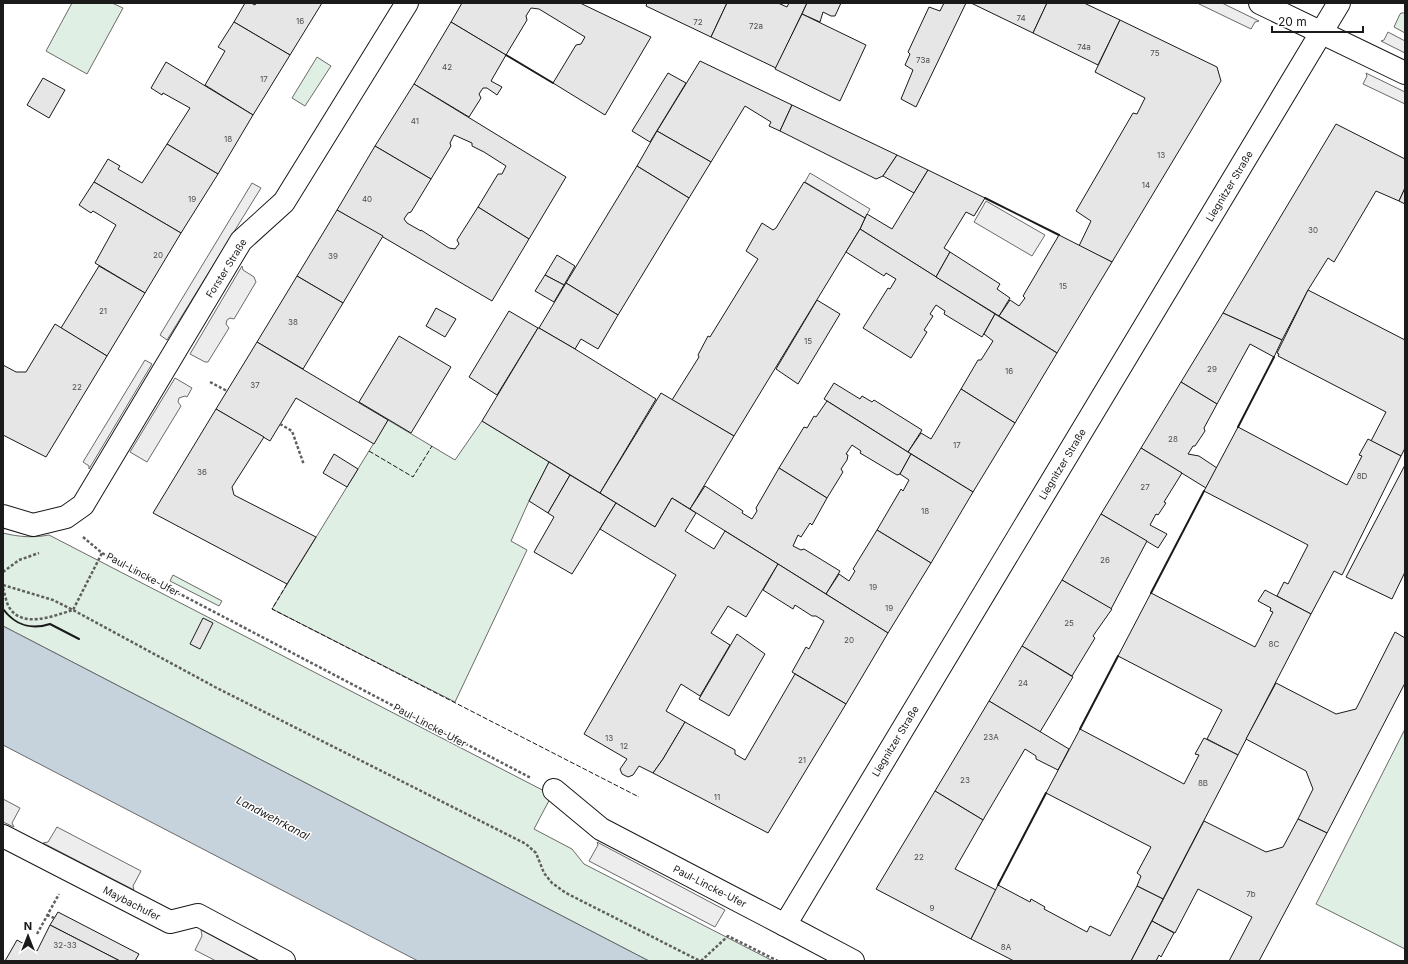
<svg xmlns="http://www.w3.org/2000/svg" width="1408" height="964" font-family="Inter,sans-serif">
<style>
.green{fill:#e0efe3;stroke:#6a6a6a}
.parking{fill:#ededed;stroke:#6a6a6a}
.water{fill:#c6d2dc;stroke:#6a6a6a}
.building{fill:#e6e6e6;stroke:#1a1a1a}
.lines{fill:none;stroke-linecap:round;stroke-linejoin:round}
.minor-casing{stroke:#1a1a1a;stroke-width:24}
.path{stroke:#5f5f5f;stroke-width:2.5;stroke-dasharray:3 2;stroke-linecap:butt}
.minor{stroke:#fff;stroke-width:22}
.fence{stroke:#1a1a1a;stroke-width:1;stroke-dasharray:5 2;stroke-linecap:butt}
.wall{stroke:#1a1a1a;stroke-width:2}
.labels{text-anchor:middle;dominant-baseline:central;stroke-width:3;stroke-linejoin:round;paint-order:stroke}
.number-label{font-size:8px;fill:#4d4d4d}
.street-label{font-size:10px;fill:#1a1a1a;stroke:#fff}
.water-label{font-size:11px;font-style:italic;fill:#1a1a1a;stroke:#fff}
</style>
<rect width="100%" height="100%" fill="#fff"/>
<g class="green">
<path d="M72,3h40l11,5 -36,66 -41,-23z"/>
<path d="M1401,13h4v20l-11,-6 6,-13z"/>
<path d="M317,57l14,9 -26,40 -13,-8z"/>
<path d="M388,420l67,40 27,-39 67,41 -20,39 -18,40 16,9 -72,152 -183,-93z"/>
<path d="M3,533c16,4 30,5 46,2l503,260 -18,34 38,20 12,15 189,97h-124l-646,-335z"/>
<path d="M173,575l49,26 -3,5 -49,-25z"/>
<path d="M1405,729v220l-89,-45z"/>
</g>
<g class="parking">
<path d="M1197,3h25l37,18 -4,1 -4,7z"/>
<path d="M1388,32l17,9v12l-24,-12 3,-1z"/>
<path d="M1366,73l39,19v12l-42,-20 4,-8z"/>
<path d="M810,173l60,36 -5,9 -60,-36z"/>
<path d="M252,183l9,5 -94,152 -7,-5z"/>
<path d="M986,201l59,34 -13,21 -58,-34z"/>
<path d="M242,266l1,4 11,7 2,5 -22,37 -4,-1 -3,2 -1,4 3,4 -21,34h-3l-15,-8z"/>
<path d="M145,360l7,4 -63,105v-3l-6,-4z"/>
<path d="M175,378l17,10 -5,9 -2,-1 -6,2 -1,4 3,4 -34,56 -17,-10z"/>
<path d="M3,799l17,9 -8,15 2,4 -11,-5z"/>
<path d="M57,827l84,44 -8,15 1,4 -91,-47 5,-1z"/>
<path d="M597,842l128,68 -10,17 -126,-66 9,-16z"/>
<path d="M201,930l59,31h-44l-21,-11 7,-14z"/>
</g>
<path class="water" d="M3,626l646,335h-231l-415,-216z"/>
<g class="building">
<path d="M245,3h6l4,2 1,-2h66l-32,52 -56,-33z"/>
<path d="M462,3h118l71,34 -46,78 -52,-32 23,-38 5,-1 4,-7 -46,-28 -8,-1 -5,8 1,4 -21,35 -55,-33z"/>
<path d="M647,3h80l-16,34 -65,-31z"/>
<path d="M727,3h51l9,4 2,-4h18l-31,65 -65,-31z"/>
<path d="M807,3h34l-6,13h-4l-8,-4 -3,10 -18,-8z"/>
<path d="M944,3h22l-50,104 -15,-8 12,-29 -8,-5 5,-11 -2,-2 21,-45 11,4z"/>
<path d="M971,3h76l-14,30z"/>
<path d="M1047,3h37l36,17 -22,45 -65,-32z"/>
<path d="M802,14l64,31 -26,56 -65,-32z"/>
<path d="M1120,20l97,47 4,14 -109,181 -33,-16 12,-25 -15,-10 57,-98 4,1 8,-16 -50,-26z"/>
<path d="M234,22l56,33 -37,60 -48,-30 20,-34 -7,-4z"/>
<path d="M451,22l55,33 -15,26 11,6 -5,8 -10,-7h-4l-4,6 2,4 -12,19 -55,-33z"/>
<path d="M700,61l92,44 -12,26 -11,-5 2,-4 -26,-16 -34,56 -54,-31z"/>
<path d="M166,62l87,53 -35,59 -51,-30 23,-36 -27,-15 -1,2 -11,-7z"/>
<path d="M668,73l18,10 -36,59 -18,-11z"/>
<path d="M43,78l22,12 -16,28 -22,-13z"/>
<path d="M414,84l152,93 -37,62 -51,-32 20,-33h4l4,-8 -22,-14 -12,-6v-3l-18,-8 -4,8 1,3 -20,33 -56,-33z"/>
<path d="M792,105l105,50 -14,21 -7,3 -96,-48z"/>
<path d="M1336,124l69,35v29l-6,13 -23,-10 -42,71 -6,-4 -20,32 -26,50 -59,-27z"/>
<path d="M657,131l54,31 -22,36 -52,-32z"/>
<path d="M167,144l51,30 -37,59 -87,-51 14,-23 12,7 -2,3 24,14z"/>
<path d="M375,146l56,33 -20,33 -3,1 -4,6 3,4 14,8v-1l28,18 6,1 4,-5 -2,-4 21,-33 51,32 -37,62 -155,-91z"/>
<path d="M897,155l31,15 -14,23 -31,-17z"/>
<path d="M637,166l52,32 -71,117 -52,-32z"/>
<path d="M928,170l57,28 -11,18 -8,-4 -22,36 6,4 -14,25 -76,-48 7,-15 25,15z"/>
<path d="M94,182l87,51 -36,60 -50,-30 21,-38 -23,-14 -2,2 -12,-8z"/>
<path d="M804,182l61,36 -5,11 -126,207 -62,-36 27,-43 -1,-2 10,-19 2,1 48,-78 -12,-8 16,-28 11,7 3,-2z"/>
<path d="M1405,188v16l-6,-3z"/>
<path d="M337,210l46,26 -40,67 -46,-27z"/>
<path d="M860,229l135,85 -13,23 -38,-23 1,-3 -9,-6 -6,9 3,2 -9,14 3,2 -16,26 -48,-30 25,-40 2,1 6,-10 -10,-6 -2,3 -38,-24z"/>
<path d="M1059,235l53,27 -55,91 -58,-37 11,-16 9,6 6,-8 -2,-2z"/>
<path d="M950,252l50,32 -3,5 13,9 -11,18 -63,-39z"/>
<path d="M557,255l18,11 -11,19 -19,-10z"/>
<path d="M99,266l46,27 -38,63 -46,-28z"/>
<path d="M545,275l19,10 -10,17 -19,-11z"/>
<path d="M297,276l46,27 -40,66 -46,-27z"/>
<path d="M566,283l52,32 -20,34 -17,-10 -6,10 -36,-21z"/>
<path d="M1308,290l97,50v108l-4,8 -30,-15 15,-29 -108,-56 1,-2 -2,-1z"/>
<path d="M817,300l23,14 -42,70 -22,-15z"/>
<path d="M436,308l20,11 -11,18 -19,-11z"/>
<path d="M509,311l29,17 -41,67 -28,-18z"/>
<path d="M1223,313l59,27 -8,17 -24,-13 -33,60 -36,-22z"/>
<path d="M995,314l62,39 -42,70 -54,-34 17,-29h3l12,-19 -9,-7z"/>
<path d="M55,324l52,32 -61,101 -43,-22v-70l13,7h10z"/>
<path d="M538,328h1l36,21 81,50 -56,94 -118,-72z"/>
<path d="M399,336l52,31 -40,66 -52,-31z"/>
<path d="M257,342l131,78 -14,24 -78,-46 -26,43 -54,-32z"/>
<path d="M1181,382l36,22 -13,24 1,3 -10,15h-2l-5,8 11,2 18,12 -11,20 -65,-40z"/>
<path d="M834,383l26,16 2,-3 10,6 2,-2 48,30 -14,22 -84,-53z"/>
<path d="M961,389l54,34 -42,69 -65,-40 13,-19 10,6z"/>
<path d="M661,393l73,43 -44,73 -18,-11 -17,29 -55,-34z"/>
<path d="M827,401l84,53 -11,20 -3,1 -37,-22 1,-2 -9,-6 -6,9 2,1 -1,5 -6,9 2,3 -16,26 -48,-30 25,-41 3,1 7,-12 2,1z"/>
<path d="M216,409l48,28 -32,50 2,8 82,42 -29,47 -134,-71z"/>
<path d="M1238,427l109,58 15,-29 -3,-1 9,-16 33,17 -59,119 -8,-4 -23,43 -34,-18 7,-14 4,2 20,-39 -104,-54z"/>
<path d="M1141,448l41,25 -18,29 2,1 -8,12 -2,-1 -6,11 17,9 -9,14 -57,-34z"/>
<path d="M334,454l24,15 -11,18 -24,-14z"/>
<path d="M911,454l62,38 -42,71 -54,-33 24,-41 2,2 6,-11 -9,-6z"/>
<path d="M549,462l21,13 -22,38 -19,-12z"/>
<path d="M1405,465v107l-13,27 -46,-22z"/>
<path d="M779,468l48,30 -15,27 -2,-2 -9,14 -3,-2 -5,11 8,4 3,-1 36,22 -14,23 -136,-85 15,-23 38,25 -1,2 10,6 5,-8 -1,-3z"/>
<path d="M570,475l46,28 -44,71 -38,-22 20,-35 -6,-4z"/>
<path d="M672,498l24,15 -11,18 29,18 11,-18 53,33 -32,53 -18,-11 -17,27 19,12 -30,51 -19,-12 -15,27 19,11 -22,37 -10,14 -14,-7 -6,9 -5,2 -6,-3 -2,-5 7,-10 -43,-25 92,-159 -76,-46 16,-26 39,24z"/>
<path d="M1101,514l46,27 -36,68 -49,-29z"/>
<path d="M877,530l54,33 -43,70 -62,-39 13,-20 10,7 6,-10 -2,-2z"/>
<path d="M778,564l110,69 -42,71 -54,-32 14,-25 3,2 15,-28 -8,-5h-4l-17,-11 -2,4 -30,-19z"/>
<path d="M1062,580l50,29 -19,27 2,2 -23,38 -50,-30z"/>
<path d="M1265,590l46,24 -73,141 -31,-16 15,-29 -104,-54 33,-63 104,54 18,-35 -3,-1 1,-3 -13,-7z"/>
<path d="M203,618l10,5 -13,26 -10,-5z"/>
<path d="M1395,632l10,6v45l-78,150 -29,-14 15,-30 -7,-18 -60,-32 30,-56 60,31 20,-5z"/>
<path d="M737,634l28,20 -36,62 -30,-17z"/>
<path d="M1022,646l51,31 -33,55 -51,-31z"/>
<path d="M795,674l51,30 -78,129 -115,-60 10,-14 22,-37 50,28v4l10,6z"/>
<path d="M989,701l80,48 -11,21 -22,-11v-3l-11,-7 -42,71 -48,-29z"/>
<path d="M1080,729l104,55 15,-29 -4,-1 9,-16 34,17 -75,144 -26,-13 4,-10 -4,-3 14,-26 -105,-54z"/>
<path d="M935,791l48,29 -28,49 41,21 -25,49 -95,-50z"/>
<path d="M1298,819l29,14 -68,128h-30l23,-44 -54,-28 -23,44 -23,-12 52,-100 62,31 17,-5z"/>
<path d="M998,885l32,17 1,-3 14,8 -1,2 43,23 3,-6 20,10 27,-50 26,13 -32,62h-117l-43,-22z"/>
<path d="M58,912l81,42 -4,7h-15l-70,-36z"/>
<path d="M1152,921l22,12 -13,24 -2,-2 -3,6h-25z"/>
<path d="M50,925l70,36h-115l12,-21 20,11z"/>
</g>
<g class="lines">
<g class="minor-casing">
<g id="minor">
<path d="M1260,3l145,70"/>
<path d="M3,516l30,9 33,-8 17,-12 158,-264 43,-39 123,-199"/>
<path d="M554,790l47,39 184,96 68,36"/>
<path d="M3,836l167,86 28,-7 86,46"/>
<path d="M785,925l554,-922"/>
</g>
</g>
<g class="path">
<path d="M210,382l17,9"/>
<path d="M280,424l12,7 12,34"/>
<path d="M83,537l19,16 15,8 414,217"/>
<path d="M3,572l16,-12 20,-7"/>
<path d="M3,585l50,15 20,10 142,77 311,157 10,9 8,20 8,10 14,10 134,68"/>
<path d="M3,588c2,6 3,14 6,19 13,22 44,9 64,3l29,-57"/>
<path d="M47,915l7,3"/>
<path d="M37,934l22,-40"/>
<path d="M135,961h1"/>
<path d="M701,961l27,-25 50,25"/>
</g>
<use href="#minor" class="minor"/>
<g class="fence">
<path d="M369,451l44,26 19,-31"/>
<path d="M287,584l-15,25 367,188"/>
</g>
<g class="wall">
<path d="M506,55l47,28"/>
<path d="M985,198l74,37"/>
<path d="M1238,427l36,-70"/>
<path d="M1151,593l53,-102"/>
<path d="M3,609c13,17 28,21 47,15l29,15"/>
<path d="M1080,729l38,-73"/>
<path d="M998,885l48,-92"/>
</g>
</g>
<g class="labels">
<g class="number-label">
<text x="1021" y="18">74</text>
<text x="300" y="21">16</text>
<text x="698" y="22">72</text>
<text x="756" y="26">72a</text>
<text x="1084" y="47">74a</text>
<text x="1155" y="53">75</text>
<text x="923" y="60">73a</text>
<text x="447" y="67">42</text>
<text x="264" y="79">17</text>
<text x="415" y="121">41</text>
<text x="228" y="139">18</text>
<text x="1161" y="155">13</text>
<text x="1146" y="185">14</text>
<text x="192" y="199">19</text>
<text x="367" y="199">40</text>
<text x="1313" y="230">30</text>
<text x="158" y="255">20</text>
<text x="333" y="256">39</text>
<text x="1063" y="286">15</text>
<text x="103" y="311">21</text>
<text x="293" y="322">38</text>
<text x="808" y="341">15</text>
<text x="1212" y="369">29</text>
<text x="1009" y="371">16</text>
<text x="255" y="385">37</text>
<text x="77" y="387">22</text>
<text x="1173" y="439">28</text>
<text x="957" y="445">17</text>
<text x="202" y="472">36</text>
<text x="1362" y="476">8D</text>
<text x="1145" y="487">27</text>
<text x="925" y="511">18</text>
<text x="1105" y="560">26</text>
<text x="873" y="587">19</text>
<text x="889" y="608">19</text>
<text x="1069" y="623">25</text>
<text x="849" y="640">20</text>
<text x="1274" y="644">8C</text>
<text x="1023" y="683">24</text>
<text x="991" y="737">23A</text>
<text x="609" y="738">13</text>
<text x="624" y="746">12</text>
<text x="802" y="760">21</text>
<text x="965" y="780">23</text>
<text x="1203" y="783">8B</text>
<text x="717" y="797">11</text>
<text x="919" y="857">22</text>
<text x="1251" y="894">7b</text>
<text x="932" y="908">9</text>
<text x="65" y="945">32-33</text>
<text x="1006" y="947">8A</text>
</g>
<g class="street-label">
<text transform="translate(1229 186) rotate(-59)">Liegnitzer Straße</text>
<text transform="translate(226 268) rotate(-58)">Forster Straße</text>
<text transform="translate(1062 464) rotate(-59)">Liegnitzer Straße</text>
<text transform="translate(143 574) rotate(28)">Paul-Lincke-Ufer</text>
<text transform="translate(430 725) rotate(28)">Paul-Lincke-Ufer</text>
<text transform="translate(895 741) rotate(-59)">Liegnitzer Straße</text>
<text transform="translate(710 886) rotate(27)">Paul-Lincke-Ufer</text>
<text transform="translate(132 903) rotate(27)">Maybachufer</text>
</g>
<g class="water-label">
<text transform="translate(273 818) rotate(28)">Landwehrkanal</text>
</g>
</g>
<rect width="1408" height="964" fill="none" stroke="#1a1a1a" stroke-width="8"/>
<g transform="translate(28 936)" stroke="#ffffff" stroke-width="3" paint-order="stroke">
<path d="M0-3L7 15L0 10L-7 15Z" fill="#1a1a1a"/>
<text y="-6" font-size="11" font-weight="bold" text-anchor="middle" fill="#1a1a1a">N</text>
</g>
<path d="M1272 26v6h91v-6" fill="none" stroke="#1a1a1a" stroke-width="2"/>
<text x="1278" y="26" font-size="12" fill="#1a1a1a" stroke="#ffffff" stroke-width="3" paint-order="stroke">20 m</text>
</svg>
